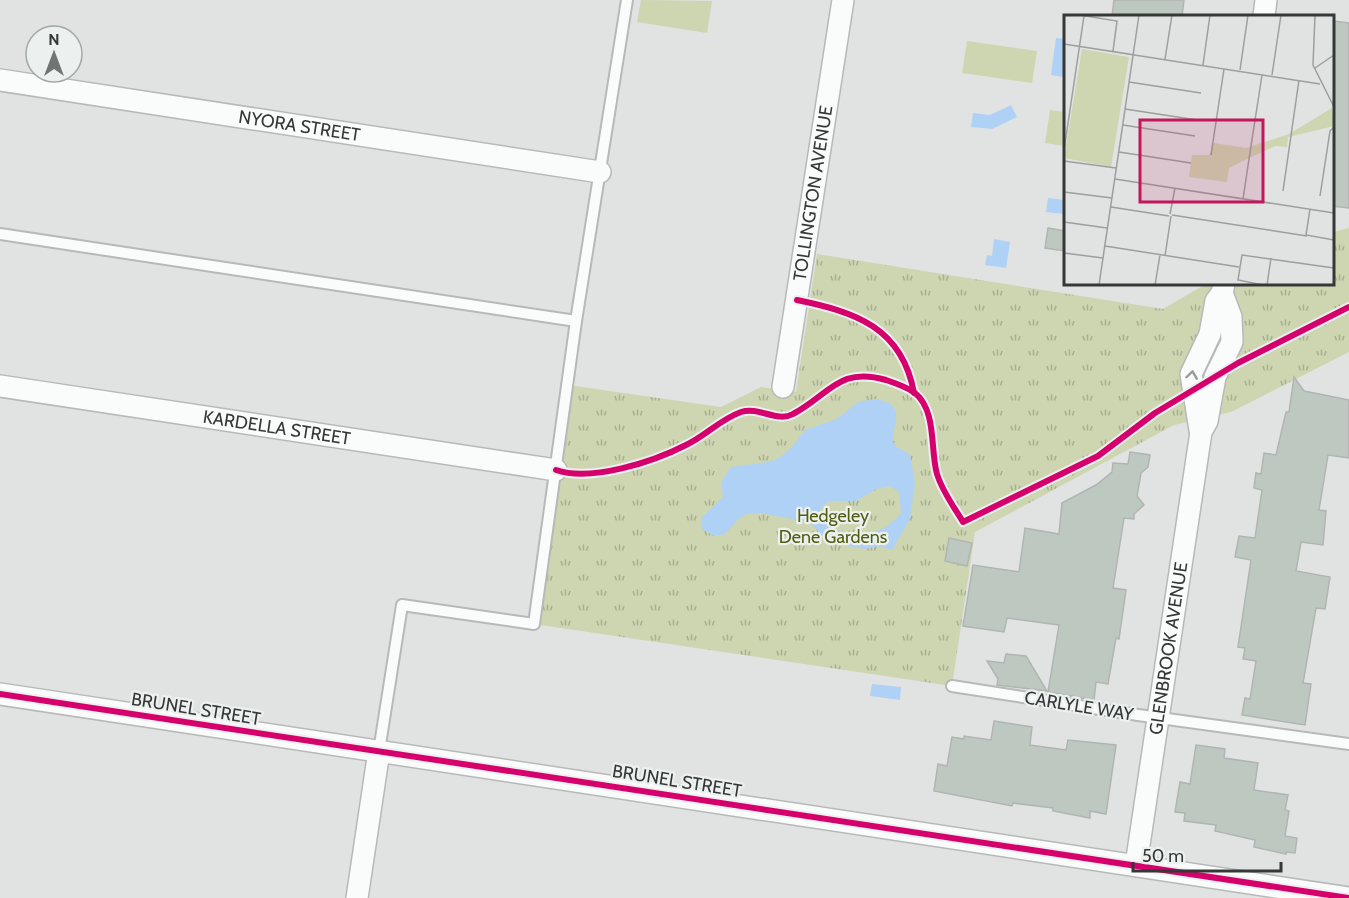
<svg xmlns="http://www.w3.org/2000/svg" width="1349" height="898" font-family="Cabin,sans-serif">
<style>
.grass{fill:url(#grass-tufts)}
.pitch{fill:#ced5b1}
.water{fill:#afd1f5;fill-rule:evenodd}
.building{fill:#bdc9c0;stroke:#b1b4b3;stroke-width:1.5}
.lines{fill:none;stroke-linecap:round;stroke-linejoin:round}
.lane-casing{stroke:#b7b9b8;stroke-width:14}
.street-casing{stroke:#b7b9b8;stroke-width:24}
.lane{stroke:#fafbfb;stroke-width:10}
.street{stroke:#fafbfb;stroke-width:21}
.cycleway-casing{stroke:#ecf1f0;stroke-width:10}
.cycleway{stroke:#d6006c;stroke-width:6}
.oneway{stroke:#989a9a}
.labels{text-anchor:middle;dominant-baseline:central;stroke-width:4.5;stroke-linejoin:round;paint-order:stroke}
.street-label{font-size:18px;fill:#363838;stroke:#ecf1f0}
.park-label{font-size:18px;fill:#535c10;stroke:#ecf1f0}
.inset-road{fill:none;stroke:#9c9f9e;stroke-width:1.5}
.view{fill:#c2185b;fill-opacity:0.15;stroke:#c2185b;stroke-width:3}
.inset-edge{fill:none;stroke:#363838;stroke-width:3}
</style>
<defs>
<pattern id="grass-tufts" width="24" height="20" patternUnits="userSpaceOnUse" patternTransform="scale(1.5)"><rect width="24" height="20" fill="#ced5b1"/><path d="M3 7l-1-3M5 7V3M7 7l1-3M15 17l-1-3M17 17v-4M19 17l1-3" fill="none" stroke="#a8ae91"/></pattern>
</defs>
<rect width="100%" height="100%" fill="#e0e3e2"/>
<path class="grass" d="M1349,228v124l-118,60 -57,13 -199,107 -23,154 -418,-62 34,-239 153,22 40,-20 35,5 21,-138 346,55 43,-25h126l1,-52z"/>
<g class="pitch">
<path d="M641,0l71,1 -5,32 -70,-11z"/>
<path d="M967,41l70,10 -5,32 -70,-10z"/>
<path d="M1050,110l15,2v34l-20,-3z"/>
</g>
<g class="water">
<path d="M1056,38l9,1 -2,38 -12,-2z"/>
<path d="M1011,105l6,12 -25,12 -21,-2 2,-14 17,2z"/>
<path d="M1048,198l17,2v14l-19,-2z"/>
<path d="M994,239l16,3 -4,26 -21,-3 2,-10 5,1z"/>
<path d="M875,399c38,6 12,30 19,45 3,5 11,6 16,11l5,27 -5,37 -18,31 -13,-4 -14,3 -24,-4 -19,-10 -13,-13 -49,-9 -13,1 -9,5 -13,15 -11,2 -12,-7 -1,-11 22,-21 -2,-15 10,-15 37,-5 11,-4 13,-11 13,-17 32,-11 21,-17zM890,486l9,6 2,21c-19,27 -65,30 -83,-1l10,-11h28l20,-12z"/>
<path d="M872,684l29,3 -1,13 -30,-4z"/>
</g>
<g class="building">
<path d="M1114,0h70l-2,16h-70z"/>
<path d="M1334,21l15,2v185l-17,-2z"/>
<path d="M1048,228l17,3v20l-20,-3z"/>
<path d="M1294,377l10,14 45,9v58l-21,-3 -9,55 7,1 -3,34 -22,-3 -5,29 34,6 -5,32 -9,-1 -13,75 8,1 -6,41 -63,-10 3,-17 5,1 6,-38 -13,-2 2,-11 -7,-1 13,-87 -16,-3 4,-21 16,2 7,-48 -8,-2 2,-15 5,1 3,-21 12,2 10,-43h3z"/>
<path d="M1130,452l20,3 -2,12 -7,6 -4,23 7,9 -10,9v5l-10,-1 -11,70 13,2 -7,49 -3,-1 -8,46 -12,-2 -2,18 -46,-8 11,-67 -52,-7 -3,14 -41,-6 10,-61 46,7 6,-44 34,6 3,-31 34,-18 16,-13 1,-9 15,1z"/>
<path d="M949,538l23,5 -5,23 -22,-5z"/>
<path d="M1006,654l20,2 21,35 -50,-6 1,-6 -11,-18 17,2z"/>
<path d="M994,721l38,6 -2,18 36,5 2,-10 48,5 -10,69 -16,-3v7l-37,-7v-3l-40,-5 -1,3 -78,-15 4,-27 9,2 5,-29 12,2v-3l27,4z"/>
<path d="M1196,745l29,4 -1,9 34,5 -4,27 34,5 -3,15 4,1 -4,25 12,2 -2,15 -9,-1v2l-32,-7 1,-7 -40,-9 1,-6 -32,-4 1,-8 -10,-1 5,-30 10,2z"/>
</g>
<g class="lines">
<g class="lane-casing">
<g id="lane">
<path d="M0,234l576,87"/>
<path d="M952,686l186,29 211,29"/>
<path d="M379,751l23,-146 132,19 42,-303 51,-321"/>
</g>
</g>
<g class="street-casing">
<g id="street">
<path d="M1264,16l2,-16"/>
<path id="s1" d="M0,80l600,92"/>
<path id="s2" d="M0,386l556,84"/>
<path id="s3" d="M783,387l60,-387"/>
<path d="M1200,430l-9,-56 19,-40 6,-33 6,-8 2,-9"/>
<path d="M0,694l1349,204"/>
<path id="s4" d="M1136,865l65,-433 6,-11 8,-44 17,-35 -1,-25 -9,-24"/>
<path d="M357,898l22,-147"/>
</g>
</g>
<use href="#lane" class="lane"/>
<use href="#street" class="street"/>
<g class="cycleway-casing">
<g id="cycleway">
<path d="M797,300c58,12 105,27 117,93"/>
<path d="M556,470c35,12 97,-8 130,-25 19,-9 35,-26 55,-33 18,-6 36,11 52,2 36,-19 46,-48 93,-34 9,3 21,7 29,13 22,18 15,57 22,81 5,17 17,33 26,48l135,-66 57,-43 83,-50 111,-56"/>
<path d="M0,694l1349,204"/>
</g>
</g>
<use href="#cycleway" class="cycleway"/>
</g>
<defs><path id="oneway-chevron" d="M-2-3.5L2.5 0L-2 3.5" fill="none" stroke-width="1.6" stroke-linecap="round" stroke-linejoin="round" transform="scale(1.5)"/></defs>
<use class="oneway" href="#oneway-chevron" transform="translate(1192 375) rotate(-82)"/>
<g class="labels">
<g class="street-label">
<text stroke="none"><textPath href="#s1" startOffset="303">NYORA STREET</textPath></text>
<text stroke="none"><textPath href="#s3" startOffset="196">TOLLINGTON AVENUE</textPath></text>
<text stroke="none"><textPath href="#s2" startOffset="280">KARDELLA STREET</textPath></text>
<text stroke="none"><textPath href="#s4" startOffset="219">GLENBROOK AVENUE</textPath></text>
<text transform="translate(1079 706) rotate(9)">CARLYLE WAY</text>
<text transform="translate(196 709) rotate(9)">BRUNEL STREET</text>
<text transform="translate(677 781) rotate(9)">BRUNEL STREET</text>
</g>
<g class="park-label">
<text x="833" y="516">Hedgeley<tspan x="833" dy="21">Dene Gardens</tspan></text>
</g>
</g>
<g transform="translate(1064 15)">
<rect width="270" height="270" fill="#e0e3e2"/>
<path d="M18,34l47,8 -18,110 -47,-9zM268,93l2,18 -46,11 -1,10 -12,-1 -28,13 -18,9 -2,14 -38,-5 3,-22h17l5,-12 32,5 43,-14z" fill="#ced5b1"/>
<path d="M14 66a23 23 0 1 1 46 0a23 23 0 1 1-46 0Z" fill="#ced5b1"/>
<path class="inset-road" d="M16,0l37,6 -4,30M251,0l-2,50 21,42M0,29l256,40M0,29l65,10M101,44l7,-44M139,50l7,-50M251,53l19,-13M176,55l8,-55M208,60l9,-60M65,67l72,11M61,94l72,11M59,110l72,11M0,135l20,-134M55,137l72,11M147,140l13,-86M185,144l13,-84M0,146l52,7M51,164l219,34M219,176l16,-111M0,177l48,6M256,181l10,-65 4,-4M179,184l6,-40M47,192l58,9M246,194l-4,26 28,5M106,199l5,-26M108,200l135,21M0,207l43,6M41,231l134,21M0,238l39,5M101,241l6,-40M35,270l40,-270M91,270l5,-30M199,270l-25,-5 4,-25 92,13M203,270l4,-27"/>
<path class="view" d="M76,105h123v82h-123z"/>
<rect width="270" height="270" class="inset-edge"/>
</g>
<g transform="translate(54 54)"><circle r="28" fill="#ecf1f0" stroke="#a3a7a6" stroke-width="1.5"/>
<path d="M0-4.5L10 22L0 15L-10 22Z" fill="#727474"/>
<text y="-9" font-size="16" font-weight="bold" text-anchor="middle" fill="#363838">N</text>
</g>
<path d="M1133 862v9h148v-9" fill="none" stroke="#363838" stroke-width="3"/>
<text x="1142" y="862" font-size="18" fill="#363838" stroke="#ecf1f0" stroke-width="4.5" paint-order="stroke">50 m</text>
</svg>
